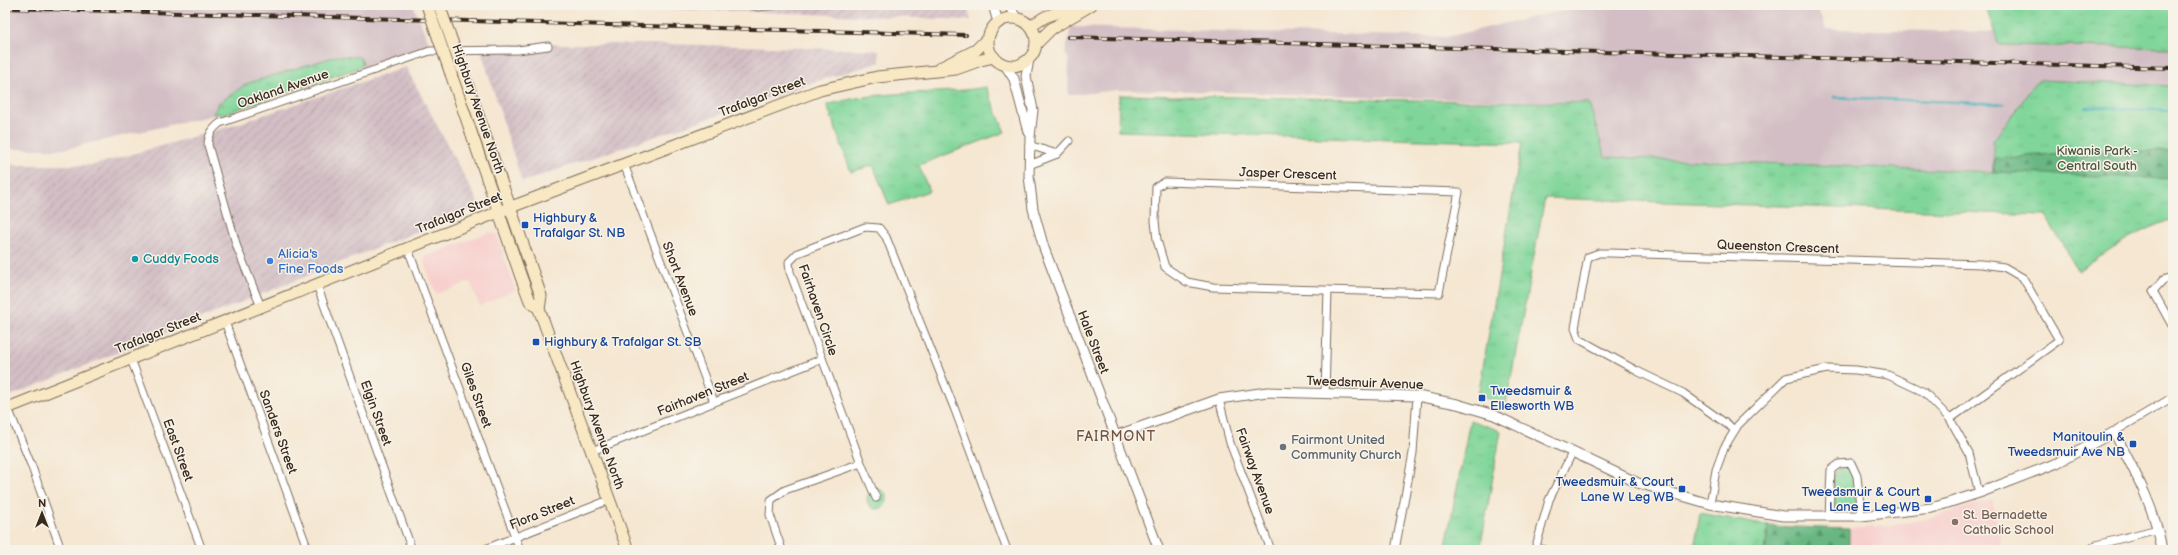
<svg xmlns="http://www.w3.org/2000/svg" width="2178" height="555" font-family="'Balsamiq Sans',sans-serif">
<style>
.built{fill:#f7d0ce}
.industrial{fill:url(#industrial-furrows)}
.railway{fill:#d2bec4}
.grass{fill:url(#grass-tufts);stroke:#5e805c}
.forest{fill:url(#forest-firs);stroke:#527050}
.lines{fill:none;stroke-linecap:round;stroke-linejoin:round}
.stream{stroke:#39aab5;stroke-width:2.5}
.minor-casing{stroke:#7c6c5d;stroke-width:9}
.tertiary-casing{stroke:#7c6c5d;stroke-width:11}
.secondary-casing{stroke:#7c6c5d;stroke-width:13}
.minor{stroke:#fff;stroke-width:7}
.tertiary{stroke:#fff;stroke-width:9}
.secondary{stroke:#f8e8c3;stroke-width:11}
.rail-casing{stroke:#3b2a1e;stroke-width:4}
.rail{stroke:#f7f3e8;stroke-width:2.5;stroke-dasharray:8;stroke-linecap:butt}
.secondary-bridge-casing{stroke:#7c6c5d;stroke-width:13;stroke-linecap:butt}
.secondary-bridge{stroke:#f8e8c3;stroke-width:11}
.transit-dot{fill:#1a4fb4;stroke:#f7f3e8;stroke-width:1.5}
.culture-dot{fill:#0f9aa8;stroke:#f7f3e8;stroke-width:1.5}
.shop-dot{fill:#3f7fe0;stroke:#f7f3e8;stroke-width:1.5}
.worship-dot{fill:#6b7280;stroke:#f7f3e8;stroke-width:1.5}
.education-dot{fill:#8d6e63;stroke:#f7f3e8;stroke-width:1.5}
.labels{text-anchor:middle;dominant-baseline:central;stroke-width:3;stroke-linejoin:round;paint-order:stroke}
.street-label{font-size:13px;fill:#3b2a1e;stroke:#f7f3e8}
.park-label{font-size:13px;fill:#4c553d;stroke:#f7f3e8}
.transit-label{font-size:13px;fill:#164399;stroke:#f7f3e8;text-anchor:start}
.shop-label{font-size:13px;fill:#366cbe;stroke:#f7f3e8;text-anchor:start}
.culture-label{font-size:13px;fill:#0d838f;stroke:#f7f3e8;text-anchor:start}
.worship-label{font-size:13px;fill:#5b616d;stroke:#f7f3e8;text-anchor:start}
.education-label{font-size:13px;fill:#785e54;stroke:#f7f3e8;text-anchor:start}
.neighbourhood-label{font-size:14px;letter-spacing:1px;fill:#755343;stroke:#f7f3e8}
</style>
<defs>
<pattern id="industrial-furrows" width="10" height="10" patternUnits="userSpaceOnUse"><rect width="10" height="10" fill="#d2bec4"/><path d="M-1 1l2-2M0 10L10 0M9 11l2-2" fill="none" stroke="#b5a3a8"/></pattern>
<pattern id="grass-tufts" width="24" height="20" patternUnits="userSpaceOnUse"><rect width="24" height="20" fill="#80d69a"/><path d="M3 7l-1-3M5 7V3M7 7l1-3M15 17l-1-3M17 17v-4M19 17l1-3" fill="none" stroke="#70b884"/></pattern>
<pattern id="forest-firs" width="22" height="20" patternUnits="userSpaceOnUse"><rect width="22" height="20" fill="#68b782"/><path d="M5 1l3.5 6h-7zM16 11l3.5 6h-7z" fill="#57956a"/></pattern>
</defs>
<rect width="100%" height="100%" fill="#f7f3e8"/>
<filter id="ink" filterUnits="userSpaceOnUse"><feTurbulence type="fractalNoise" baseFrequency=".025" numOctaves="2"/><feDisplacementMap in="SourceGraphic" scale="8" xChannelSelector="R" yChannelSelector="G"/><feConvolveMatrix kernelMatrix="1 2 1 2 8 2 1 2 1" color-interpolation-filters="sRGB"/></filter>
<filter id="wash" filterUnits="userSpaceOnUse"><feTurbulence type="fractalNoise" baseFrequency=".012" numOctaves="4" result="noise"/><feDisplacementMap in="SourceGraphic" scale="16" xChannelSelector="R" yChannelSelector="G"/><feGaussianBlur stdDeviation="0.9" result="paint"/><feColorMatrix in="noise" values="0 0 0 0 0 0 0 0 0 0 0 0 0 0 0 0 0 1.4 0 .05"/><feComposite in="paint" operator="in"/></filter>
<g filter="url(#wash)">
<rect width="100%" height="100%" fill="#f5e7d2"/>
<g class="built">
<path d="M490,232l7,2 18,56 -35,16 -10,-24 -34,12 -12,-32 1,-5z"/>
<path d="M1992,499l10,51h-153v-21l42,-3 43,-9z"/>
</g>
<g class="industrial">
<path d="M571,5h395l5,15z"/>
<path d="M479,44h184l216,6 1,12 -63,19 -295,101z"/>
<path d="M406,67l74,139 -475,192v-233h89l137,-39z"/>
</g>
<g class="railway">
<path d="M5,5h408l17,40 -212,69 -153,35h-60z"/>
<path d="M1586,5h230l10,24 170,3 3,13 174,3v38l-135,-5 -45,60 1,31 -389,-15 -16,-54 -402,-12 -70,-1 -35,4h-14l1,-34 -4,-7 6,-26 375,10z"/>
</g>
<g class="grass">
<path d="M1985,5h188v43l-174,-3z"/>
<path d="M336,56l24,1 3,7 -5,4 -134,46h-11l6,-11 27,-19z"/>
<path d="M2038,80l135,6v133c-36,11 -65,31 -95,52l-33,-56 -500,-17 -39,206 -28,-8 44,-253 -404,-12 1,-36 470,8 16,54 389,15 -1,-31z"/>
<path d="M986,87l19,45 -86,33 10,26 -40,14 -16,-40 -22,7 -24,-67c51,-16 107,-9 159,-18z"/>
<path d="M1470,420l31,11 -21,119h-35z"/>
<path d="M1845,467l4,1c7,9 7,28 6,40l-10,3 -9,-3c-5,-10 -4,-27 -1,-37z"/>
<circle cx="877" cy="499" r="10"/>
<path d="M1700,513l68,13 -3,24h-71z"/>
</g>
<g class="forest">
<path d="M2084,151h89v28l-179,-7 1,-13z"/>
<path d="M1768,526l81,3v21h-83z"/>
</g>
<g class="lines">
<g class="stream">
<path d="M1834,97l170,7"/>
<path d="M2086,107l87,4"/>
</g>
</g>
</g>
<g filter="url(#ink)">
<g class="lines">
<g class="minor-casing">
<g id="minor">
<path d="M751,5l7,2 18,-2"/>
<path d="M1029,145l28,9"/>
<path d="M624,164l90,238"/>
<path d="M1029,165l28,-11 12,-13"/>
<path d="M1165,182l294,10 -20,101 -226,-6 -26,-5 -22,-15 -8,-27 -2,-19 1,-34z"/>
<path d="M408,249l112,301"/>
<path d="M2173,277l-10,3 -10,11 20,36"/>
<path d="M317,285l95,265"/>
<path d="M261,307l-24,-60 -29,-102c0,-10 4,-16 12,-22l210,-72 88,-1 30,-4"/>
<path d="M225,322l83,228"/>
<path d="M131,359l71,191"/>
<path d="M1325,394l3,-104"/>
<path d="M1219,399l11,44 41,107"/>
<path d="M8,408l24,59 29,83"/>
<path d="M1735,430l-52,-37 -46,-22 -58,-32 -4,-11 13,-71 11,-4h11l371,11 23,3 19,11 36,62 -109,79"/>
<path d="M2114,432l59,-35"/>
<path d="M592,451l230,-92"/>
<path d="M876,498l-15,-35 -71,-191 -1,-10 9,-9 67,-26 14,1 7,9 69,173 52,140"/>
<path d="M1710,504l6,-34 8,-22 14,-23 48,-47 41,-9 29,1 32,5 36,17 26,27 19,34 10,40"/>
<path d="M1829,516l2,-46 8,-6 12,-1 6,13 4,40"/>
<path d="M1535,548l11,2"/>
<path d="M483,550l126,-50"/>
<path d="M782,550l-12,-35 1,-15 14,-10 76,-27"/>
<path d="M1395,550l18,-97 4,-57"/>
<path d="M1535,550l14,-50 23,-47"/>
<path d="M2090,550l6,-5 62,-16"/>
</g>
</g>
<g class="tertiary-casing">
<g id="tertiary">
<path d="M993,5l5,17"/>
<path d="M1009,5l7,13"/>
<path d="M1029,59l-3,17 7,34 -3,27 -1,39 4,33 11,39 115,302"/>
<path d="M1005,65l9,14 14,53"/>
<path d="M1115,436l104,-37 48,-7 150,4 40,8 37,11 144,68 72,21 73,12h78l71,-8 47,-15 78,-30 57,-31c20,38 41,75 48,118"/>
</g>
</g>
<g class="secondary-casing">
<g id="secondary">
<circle cx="1012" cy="42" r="24"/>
<path d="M1031,26l14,-9 33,-12"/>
<path d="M1037,43l14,-14 40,-24"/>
<path d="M940,68l36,-18 12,-12"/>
<path d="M451,74l70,203 9,24 9,8 89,241"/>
<path d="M464,75l77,221 -2,13"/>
<path d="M5,409l506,-202 309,-117 57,-13 79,-8 25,-9 13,-3"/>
</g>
</g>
<use href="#minor" class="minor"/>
<use href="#tertiary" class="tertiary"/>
<use href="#secondary" class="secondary"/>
<g class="rail-casing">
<g id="rail">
<path d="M5,8l961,27"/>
<path d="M1068,37l1105,31"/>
</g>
</g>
<use href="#rail" class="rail"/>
<g class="secondary-bridge-casing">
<g id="secondary-bridge">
<path d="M427,5l24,69"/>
<path d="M439,5l25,70"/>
</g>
</g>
<use href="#secondary-bridge" class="secondary-bridge"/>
</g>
</g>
<g class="transit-dot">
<rect x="521" y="221" width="8" height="8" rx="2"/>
<rect x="532" y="338" width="8" height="8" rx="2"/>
<rect x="1478" y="394" width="8" height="8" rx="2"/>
<rect x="2129" y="440" width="8" height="8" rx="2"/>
<rect x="1678" y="485" width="8" height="8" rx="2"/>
<rect x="1924" y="495" width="8" height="8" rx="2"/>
</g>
<circle class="culture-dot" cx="135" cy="259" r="4"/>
<circle class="shop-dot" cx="270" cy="261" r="4"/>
<circle class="worship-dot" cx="1283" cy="447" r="4"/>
<circle class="education-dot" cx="1955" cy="522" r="4"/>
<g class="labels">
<g class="street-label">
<text transform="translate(283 89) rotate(-19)">Oakland Avenue</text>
<text transform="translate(762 97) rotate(-21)">Trafalgar Street</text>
<text transform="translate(478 109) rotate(71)">Highbury Avenue North</text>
<text transform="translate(1288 174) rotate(2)">Jasper Crescent</text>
<text transform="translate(459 213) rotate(-22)">Trafalgar Street</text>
<text transform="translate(1778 247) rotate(2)">Queenston Crescent</text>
<text transform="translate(680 279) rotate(69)">Short Avenue</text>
<text transform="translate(818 310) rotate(71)">Fairhaven Circle</text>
<text transform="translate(158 333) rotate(-22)">Trafalgar Street</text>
<text transform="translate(1093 342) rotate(69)">Hale Street</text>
<text transform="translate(1365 383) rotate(2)">Tweedsmuir Avenue</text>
<text transform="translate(703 394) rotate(-22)">Fairhaven Street</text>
<text transform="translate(476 395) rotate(70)">Giles Street</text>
<text transform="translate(376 413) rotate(70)">Elgin Street</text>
<text transform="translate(597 425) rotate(70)">Highbury Avenue North</text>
<text transform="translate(278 432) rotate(70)">Sanders Street</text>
<text transform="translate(178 450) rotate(70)">East Street</text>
<text transform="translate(1255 471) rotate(70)">Fairway Avenue</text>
<text transform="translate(542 513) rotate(-22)">Flora Street</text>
</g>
<g class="park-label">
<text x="2097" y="151">Kiwanis Park -<tspan x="2097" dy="15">Central South</tspan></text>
</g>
<g class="transit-label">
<text x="533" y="218">Highbury &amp;<tspan x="533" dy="15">Trafalgar St. NB</tspan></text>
<text x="544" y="342">Highbury &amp; Trafalgar St. SB</text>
<text x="1490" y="391">Tweedsmuir &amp;<tspan x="1490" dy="15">Ellesworth WB</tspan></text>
<text x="2125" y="437" text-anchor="end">Manitoulin &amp;<tspan x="2125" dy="15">Tweedsmuir Ave NB</tspan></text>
<text x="1674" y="482" text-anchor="end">Tweedsmuir &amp; Court<tspan x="1674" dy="15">Lane W Leg WB</tspan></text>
<text x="1920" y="492" text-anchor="end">Tweedsmuir &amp; Court<tspan x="1920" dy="15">Lane E Leg WB</tspan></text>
</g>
<g class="shop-label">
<text x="278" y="254">Alicia's<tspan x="278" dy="15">Fine Foods</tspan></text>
</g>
<g class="culture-label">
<text x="143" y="259">Cuddy Foods</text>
</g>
<g class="worship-label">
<text x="1291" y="440">Fairmont United<tspan x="1291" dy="15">Community Church</tspan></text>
</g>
<g class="education-label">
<text x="1963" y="515">St. Bernadette<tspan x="1963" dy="15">Catholic School</tspan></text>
</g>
<g class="neighbourhood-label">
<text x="1116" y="436">FAIRMONT</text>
</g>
</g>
<rect width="2178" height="555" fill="none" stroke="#f7f3e8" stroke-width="20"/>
<g transform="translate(42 513)" stroke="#f7f3e8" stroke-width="3" paint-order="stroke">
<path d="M0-3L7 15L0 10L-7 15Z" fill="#3b2a1e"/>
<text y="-6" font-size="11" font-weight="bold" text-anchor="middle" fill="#3b2a1e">N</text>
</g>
</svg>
